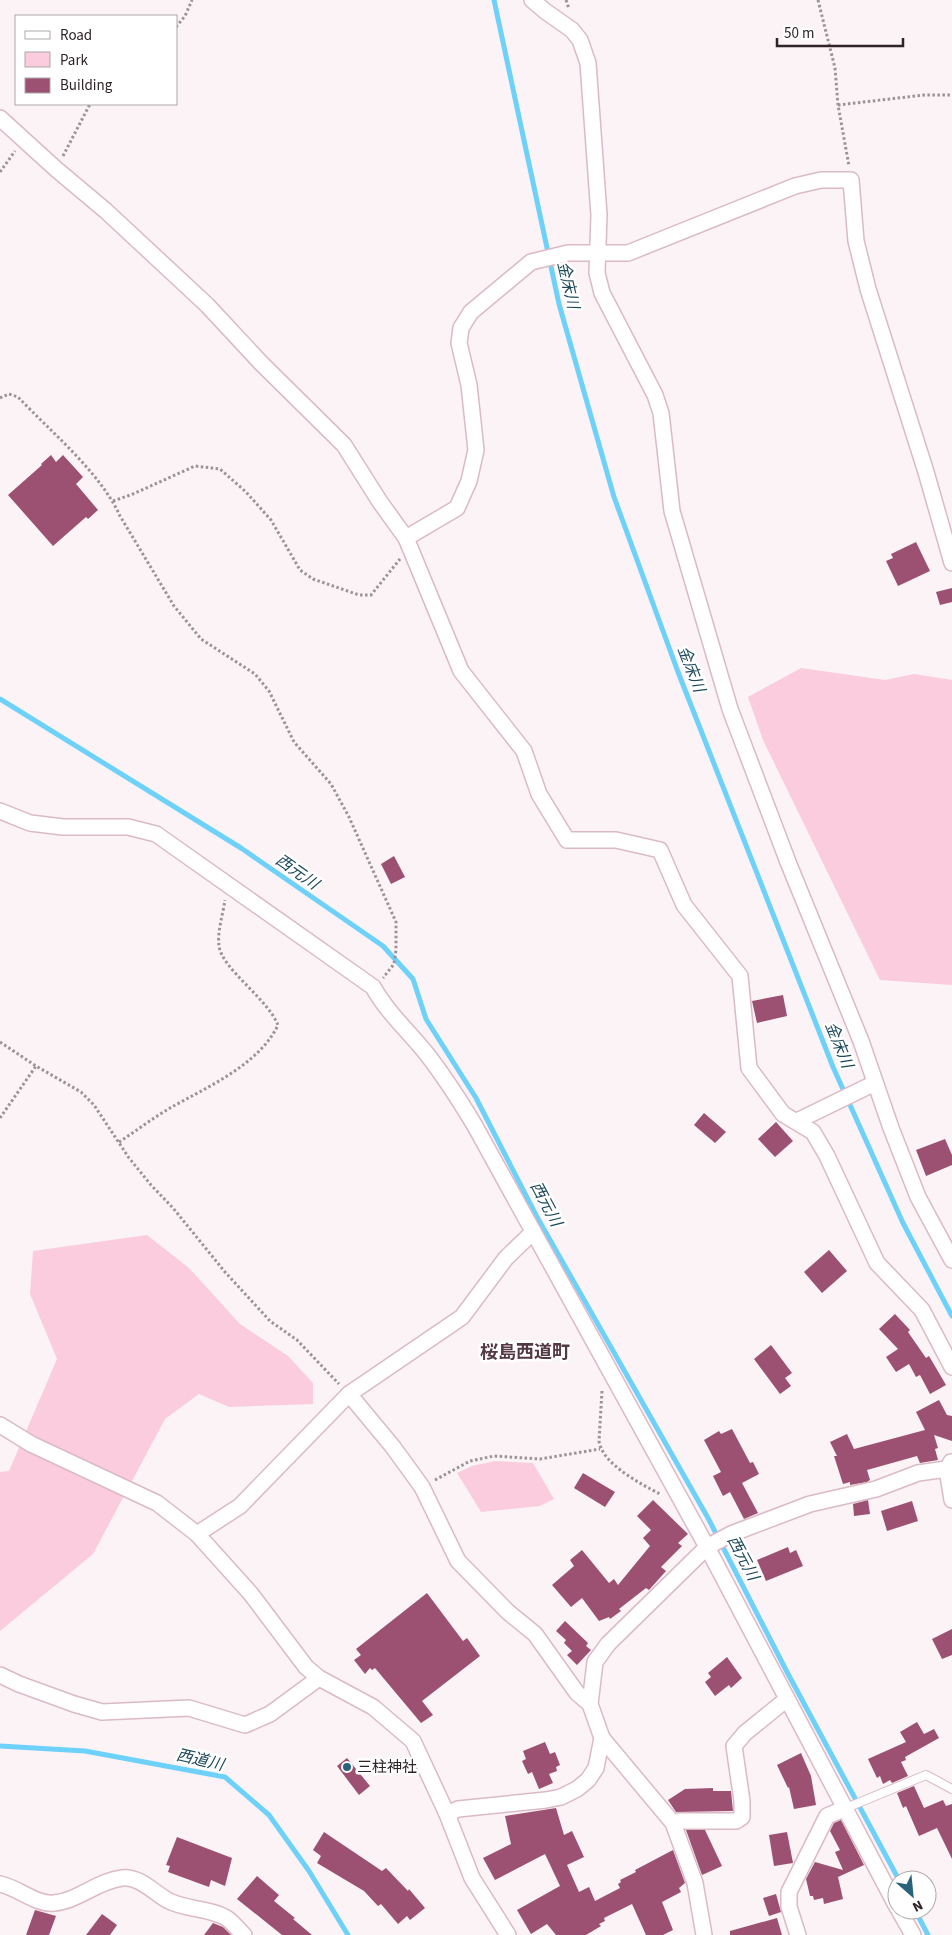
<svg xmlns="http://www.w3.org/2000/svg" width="952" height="1935" font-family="'Source Sans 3','Noto Sans JP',sans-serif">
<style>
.green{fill:#faccde}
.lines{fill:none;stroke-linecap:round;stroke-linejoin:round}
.stream{stroke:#6ed1fa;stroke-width:5}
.building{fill:#9c5072}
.lane-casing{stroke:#dbbac6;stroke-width:10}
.street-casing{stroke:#dbbac6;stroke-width:18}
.path{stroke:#9d9397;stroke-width:3;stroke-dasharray:2.5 2.5;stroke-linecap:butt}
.lane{stroke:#fff;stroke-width:8}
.street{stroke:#fff;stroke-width:15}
.poi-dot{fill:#28637b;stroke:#fff;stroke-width:2}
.labels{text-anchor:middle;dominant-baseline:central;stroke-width:5;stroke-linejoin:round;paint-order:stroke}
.poi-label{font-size:15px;fill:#302328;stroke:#fff;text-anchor:start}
.water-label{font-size:16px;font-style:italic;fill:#1f4a5c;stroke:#fff}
.quarter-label{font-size:18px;font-weight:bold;fill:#543944;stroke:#fff}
</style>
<rect width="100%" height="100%" fill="#fbf3f6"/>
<g class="green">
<path d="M801,668l84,12 29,-6 38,6v305l-72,-5 -117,-240 -15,-43z"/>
<path d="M147,1235l42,33 51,56 48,32 25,27v21l-84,3 -30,-13 -34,25 -72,135 -93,77v-159l9,-1 48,-112 -27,-65 3,-43z"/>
<path d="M495,1461l38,2 21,36 -14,7 -59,6 -24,-39 15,-7z"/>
</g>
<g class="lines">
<g class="stream">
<path d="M494,0l65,304 55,193 64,175 155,395 70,156 49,93"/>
<path d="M0,699l241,149 142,98 30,33 13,40 50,79 61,119 171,301 79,154 112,208"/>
<path d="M0,1746l85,5 140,26 44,38 40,56 39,64"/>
<path d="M915,1910l13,25"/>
</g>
</g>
<g class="building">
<path d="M51,455l5,7 7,-7 20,22 -7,7 22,26 -10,9 -2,-2 -33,29 -45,-51 34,-30 -1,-1z"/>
<path d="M916,542l14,29 -32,15 -12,-25 7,-3 -2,-4z"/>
<path d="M952,588v14l-12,3 -4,-13z"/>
<path d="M394,856l11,21 -14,7 -10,-20z"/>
<path d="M783,995l4,21 -30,7 -5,-22z"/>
<path d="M704,1113l22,19 -11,11 -21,-18z"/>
<path d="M776,1122l17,19 -18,16 -17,-18z"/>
<path d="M945,1139l7,16v10l-26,11 -10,-26z"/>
<path d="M829,1250l18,21 -25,22 -18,-21z"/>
<path d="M895,1314l15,16 -2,2 18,26 3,-2 17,29 -16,9 -10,-19 -4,2 -7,-13 -13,8 -10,-15 12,-8 -19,-20z"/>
<path d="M771,1345l21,28 -7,5 6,8 -11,8 -26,-35z"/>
<path d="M939,1400l8,15 5,1v25l-18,-6 4,13 -3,1 3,11 -18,3 -3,-7 -50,14 3,10 -3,2 -17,3v-3l-7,2 -9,-28h3l-7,-14 17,-8 7,15 71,-19 -9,-18z"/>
<path d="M732,1429l18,34 3,-1 6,12 -17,9 16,30 -14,6 -14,-27 -7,4 -10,-20 8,-4 -17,-32 15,-9 2,3z"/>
<path d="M583,1473l32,19 -10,15 -31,-19z"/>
<path d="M653,1500l35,34 -10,9 4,3 -21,21 5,4 -17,19 -3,-2 -27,21 2,2 -11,8 -1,-2 -10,4 -17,-23 -11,9 -19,-22 22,-19 -4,-6 12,-10 27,33 5,-4 4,6 32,-39 -7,-8 8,-8 -14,-14z"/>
<path d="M868,1500l2,14 -16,2 -1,-12z"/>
<path d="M912,1501l6,20 -31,10 -6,-20z"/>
<path d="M788,1547l2,6 6,-3 7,16 -37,15 -9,-21z"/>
<path d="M427,1593l36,48 4,-3 13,18 -58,45 11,14 -12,8 -46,-55 -3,2 -2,-2 -5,6 -11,-14 7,-5 -5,-6z"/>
<path d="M565,1621l23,22 -2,3 5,4 -14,15 -10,-10 5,-4 -8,-8 2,-3 -10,-9z"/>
<path d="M952,1629v26l-10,4 -10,-20z"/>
<path d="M727,1657l15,21 -11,10 -2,-3 -14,11 -10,-14 6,-5 -3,-4z"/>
<path d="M917,1722l7,12 10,-5 5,9 -34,19 1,3 -5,2 7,14 -16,7 -2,-3 -7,4 -3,-8 -3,2 -9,-19 38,-17 -6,-10z"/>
<path d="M545,1742l5,12 5,-2 5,13 -4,2 1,4 -8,3 4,9 -14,6 -7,-17 -4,2 -6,-13 4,-2 -3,-8z"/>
<path d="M801,1753l10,23 5,29 -22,4 -5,-22 -1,1 -11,-23z"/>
<path d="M347,1758l23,28 -11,9 -22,-29z"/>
<path d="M914,1786l10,22 19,-8 3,6 6,-2v55l-15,-31 -18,8 -13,-30 -3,2 -6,-15z"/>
<path d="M713,1788v3h18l2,20 -57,1 -8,-12 17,-11z"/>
<path d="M556,1808l8,27 8,-4 12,26 -17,8 12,27 10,-5 6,14 25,-13 -2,-4 3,-2 -1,-2 16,-8 -1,-2 38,-20 12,33 -6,5 2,4 -19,10 11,28 -10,5h-17l-14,-31 -28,14 1,3 -6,3 2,2 -15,9h-30l-9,-11 -16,10 -14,-24 43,-24 -15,-32 -50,26 -12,-22 28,-14 -6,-28z"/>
<path d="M841,1820l23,45 -26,12 5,22 -19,5 -1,-6 -9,2 -1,-4h-3l-4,-17 9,-17 28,8 -8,-18 5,-2 -10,-19 4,-8z"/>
<path d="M686,1830h19l17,36 -20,9z"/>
<path d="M324,1832l58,39 4,-3 22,23 1,-2 16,19 -15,12 -3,-4 -9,8 -17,-20 -3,2 -14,-15 -47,-28 4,-7 -8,-6z"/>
<path d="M787,1832l6,31 -19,3 -5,-31z"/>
<path d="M177,1837l55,21 -7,28 -14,-6 -2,7 -41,-15 2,-6 -4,-1z"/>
<path d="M257,1876l22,19 -5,6 21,17 -2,1 19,16h-30l-45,-36z"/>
<path d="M776,1894l5,18 -12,4 -6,-18z"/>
<path d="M35,1910l21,6 -7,19h-23z"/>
<path d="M102,1914l15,11 -7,10h-24z"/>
<path d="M777,1918l5,17h-52v-4z"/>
<path d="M213,1923l10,4 8,8h-27z"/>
</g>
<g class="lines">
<g class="lane-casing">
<path id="lane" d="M846,1808l80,-33 26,14"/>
</g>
<g class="street-casing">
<g id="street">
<path d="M532,0l13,11 27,19 8,10 8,23 11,152 -2,58 5,20 53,102 6,18 11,98 58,198 58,153 73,179 30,87 27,69 34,63"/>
<path d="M0,118l56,51 50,42 101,94 54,58 83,82 36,57 26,36 55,133 63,80 15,43 28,46h49l44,10 24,55 56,71 9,92 34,46 30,18 14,24 50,107 45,47 30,57"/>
<path d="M406,538l51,-30 12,-27 7,-31 -7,-65 -10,-42 2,-15 10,-16 60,-50 37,-9h60l167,-67 26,-6h30l5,61 12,48 58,183 26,91"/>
<path d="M0,811l30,12 33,4h65l28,7 217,153c14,25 35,44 53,66 18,23 34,48 49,73l232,421 190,360"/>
<path d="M797,1121l78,-38"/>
<path d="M349,1394l44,53 29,40 36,74 50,51 27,22 42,59 13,11"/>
<path d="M0,1425l31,19 126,59 40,31 54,60 55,73 13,11 54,29 40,34 34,73 25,64 36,57"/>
<path d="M951,1462l-4,7 5,31"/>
<path d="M197,1534l43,-28 109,-112 113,-77 44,-59 27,-26"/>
<path d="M0,1675l19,9 55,20 28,8 87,-4 56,17 25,-11 49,-36"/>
<path d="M447,1814l11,-5 88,-9 15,-3 16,-8 11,-9 8,-12 6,-30"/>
<path d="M673,1823l6,-2h57l6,-4v-16l-8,-55 11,-13 42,-34"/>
<path d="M0,1884c17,3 36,21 54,19 24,-2 43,-22 68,-25 18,-2 32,15 47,23 18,9 42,7 59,18 6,5 11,11 16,16"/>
<path d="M899,1910l14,25"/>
<path d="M704,1935l-9,-52 -22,-60 -71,-85 -12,-34 5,-42 13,-18 99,-97 24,-13 79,-30 66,-15 42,-16 29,-4"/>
<path d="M798,1935l-9,-28v-15l38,-76 19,-8"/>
</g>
</g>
<g class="path">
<path d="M566,0l3,9"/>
<path d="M818,0l17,68 3,37 11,61"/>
<path d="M176,27l9,-11 7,-16"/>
<path d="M838,105l86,-10h28"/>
<path d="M63,156l27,-52"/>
<path d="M0,172l15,-21"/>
<path d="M0,398l9,-4 9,3c33,35 82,75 102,119l54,90 27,33 54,35 14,17 25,51 37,42 18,33 47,105v28l-2,14 -11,14"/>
<path d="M113,501l20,-7 62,-28 25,3 26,23 25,28 29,50 13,9 46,16h12l29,-36"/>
<path d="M0,1042l36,24 45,26 13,13 35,53 22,27 22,23 52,64 45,49 27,19 42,44"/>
<path d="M0,1118l36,-52"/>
<path d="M119,1142c17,-11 34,-24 51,-34 37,-21 89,-43 108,-83 -11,-27 -56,-56 -59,-79 -2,-14 4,-32 6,-46"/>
<path d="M602,1391l-3,50c3,23 42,43 61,53"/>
<path d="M435,1480l35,-19 24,-5 46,3 60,-10"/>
</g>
<use href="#lane" class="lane"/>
<use href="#street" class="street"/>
</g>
<circle class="poi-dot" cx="347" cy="1767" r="5"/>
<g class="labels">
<g class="poi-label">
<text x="357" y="1767">三柱神社</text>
</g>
<g class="water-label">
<text transform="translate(568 285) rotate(77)">金床川</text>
<text transform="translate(691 669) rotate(69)">金床川</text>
<text transform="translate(297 872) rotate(35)">西元川</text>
<text transform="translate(839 1045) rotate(68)">金床川</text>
<text transform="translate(546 1204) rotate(62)">西元川</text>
<text transform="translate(743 1558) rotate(62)">西元川</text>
<text transform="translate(200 1760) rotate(13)">西道川</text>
</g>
<g class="quarter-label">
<text x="525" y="1352">桜島西道町</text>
</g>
</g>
<rect x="15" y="15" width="162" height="90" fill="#ffffff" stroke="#aca7a9"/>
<rect x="25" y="31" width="25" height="8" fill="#ffffff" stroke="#aca7a9"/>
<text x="60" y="40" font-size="15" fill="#302328">Road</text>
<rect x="25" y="52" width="25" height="15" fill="#faccde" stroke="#aca7a9"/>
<text x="60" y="65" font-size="15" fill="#302328">Park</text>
<rect x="25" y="78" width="25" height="15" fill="#9c5072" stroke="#aca7a9"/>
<text x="60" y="90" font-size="15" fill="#302328">Building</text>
<g transform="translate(912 1895) rotate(153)"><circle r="24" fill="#ffffff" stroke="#aca7a9"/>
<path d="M0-4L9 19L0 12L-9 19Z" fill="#28637b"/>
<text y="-8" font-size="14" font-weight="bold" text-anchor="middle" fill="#302328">N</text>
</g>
<path d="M777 38v8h126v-8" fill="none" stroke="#302328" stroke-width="2.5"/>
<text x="784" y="38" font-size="15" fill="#302328" stroke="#ffffff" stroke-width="4" paint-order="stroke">50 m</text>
</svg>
